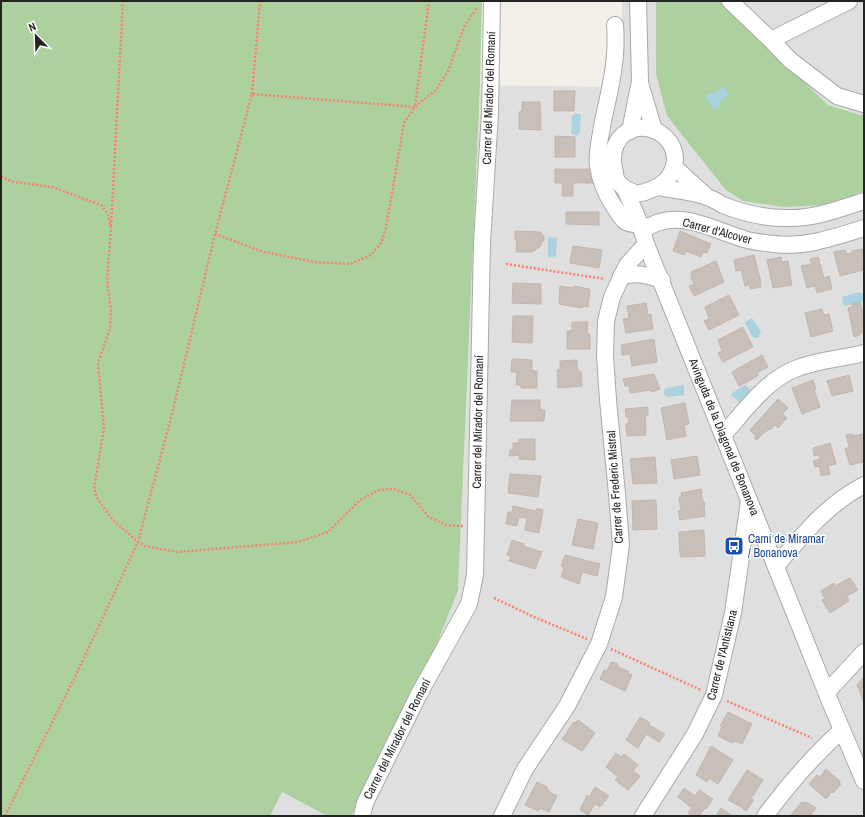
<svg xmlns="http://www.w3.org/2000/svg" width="865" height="817" font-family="'Archivo Narrow',sans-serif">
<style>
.residential{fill:#e0dfdf}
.forest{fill:#add19e}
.water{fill:#aad3df}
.building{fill:#c7bfb8;stroke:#c4b6ab}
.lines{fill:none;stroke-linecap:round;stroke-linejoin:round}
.minor-casing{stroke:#a9a9a9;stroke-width:18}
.path{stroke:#fa8072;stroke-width:2.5;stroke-dasharray:2 2;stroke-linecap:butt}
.minor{stroke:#fff;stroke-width:16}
.labels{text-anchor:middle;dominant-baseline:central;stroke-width:3;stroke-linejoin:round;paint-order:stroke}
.street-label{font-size:12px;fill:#222;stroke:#fff}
.transit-label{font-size:12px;fill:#164399;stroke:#fff;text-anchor:start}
</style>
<rect width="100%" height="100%" fill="#f2efe9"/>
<g class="residential">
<path d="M622,1h242v815h-513l87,-175 20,-50 22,-506 137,2 5,-54z"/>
<path d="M281,792l46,24h-57z"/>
</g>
<g class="forest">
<path d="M1,1h481l-2,84 -22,506 -20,50 -87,175h-24l-45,-24 -12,24h-269z"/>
<path d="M656,1h64l108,104 32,10 4,-1v77l-37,14 -43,2 -41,-6 -17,-11 -59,-74 -11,-42z"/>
</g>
<g class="water">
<path d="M724,87l5,8 -10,7 1,4 -6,3 -9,-13 7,-4 1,1z"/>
<path d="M576,113l5,2 -1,17 -3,4 -6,-3 1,-17z"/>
<path d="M548,237l9,1 -1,18 -8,2z"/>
<path d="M859,292l4,2 1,5 -2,3 -18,4 -2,-9z"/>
<path d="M752,318l9,14 -3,6 -6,-1 -7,-15z"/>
<path d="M684,385v10l-17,2 -4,-4 3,-5z"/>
<path d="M745,385l7,6 -12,12 -5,-5 -4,-2 1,-3z"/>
</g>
<g class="building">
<path d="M554,91h21l-1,20h-20z"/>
<path d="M522,102h18l1,28 -22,-1v-17l3,-1z"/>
<path d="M555,136l20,1v20h-20z"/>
<path d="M555,169h35l4,14h-21v13h-11l1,-13h-8z"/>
<path d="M566,212h33v13l-33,-1z"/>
<path d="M515,231l26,1v2l3,2v5l-3,1v4l-9,6h-16l1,-13h-2z"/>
<path d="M680,231l31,13 -4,9 -4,-1 -2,5 -15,-6 -2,4 -11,-4z"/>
<path d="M573,246l29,4 -3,18 -29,-5z"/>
<path d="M863,249l1,21 -24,6 -6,-24 11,-2 1,4 6,-1v-2z"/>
<path d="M754,255l7,27h-1l1,5 -11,2 -1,-4 -4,1 -4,-16 -5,1 -2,-11z"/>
<path d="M781,257l1,5 6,-1 4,24 -19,3 -6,-28z"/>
<path d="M818,257l6,21 5,-2 3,13 -15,4 -2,-7 -8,2 -6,-22 11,-2 -2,-5z"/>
<path d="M716,261l8,21 -30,14 -5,-10 5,-2 -3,-6 1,-2 -1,-4z"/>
<path d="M513,283l28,1v20l-29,-1z"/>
<path d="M560,286l14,2v-2l15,3v1h1l-2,17 -4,-1 -2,2 -23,-4z"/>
<path d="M729,295l10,20 -30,15 -5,-9 5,-2 -4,-12z"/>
<path d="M860,302l2,8 2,-1v23l-4,1v2l-6,2 -6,-29 5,-2 -1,-2z"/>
<path d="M646,303l2,12 3,-1 2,15 -27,4 -3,-14 6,-1 -2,-12z"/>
<path d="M822,309l2,6 5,-1 4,17 -22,6 -6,-24z"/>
<path d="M513,316h20l-1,27 -20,-1z"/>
<path d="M572,322h16l-1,12h3v15h-23v-18h5z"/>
<path d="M743,327l10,20 -30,15 -5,-9 4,-2 -4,-11z"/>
<path d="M654,339l3,23 -25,4 -2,-12 -8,1 -1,-10z"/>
<path d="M762,355l6,12 -11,6 1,3 -19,10 -7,-14z"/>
<path d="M512,359l20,1v11h5v17h-16v-3h-5l1,-13h-6z"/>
<path d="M577,360l1,11h3l1,15 -24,2 -1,-18h3v-9z"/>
<path d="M654,374l6,15 -8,3 -1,-2 -21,3 -1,-7h-4l-2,-7z"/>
<path d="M849,375l4,16 -21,5 -5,-15z"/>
<path d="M813,380l3,9 -2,1 6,17 -18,7 -10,-26z"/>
<path d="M778,399l10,9 -6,6 5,4 -9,10 -3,-3 -5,5 -1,-1 -5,4v-1l-7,8 -3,-2 2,-2 -6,-6z"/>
<path d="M512,400h28v10h5l-1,11h-34z"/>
<path d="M685,403l4,21 -5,1 2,11 -19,4 -6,-32z"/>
<path d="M648,407v8l-3,1 1,19 -19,1 -1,-12 3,-1 -1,-6h-2l-1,-8z"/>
<path d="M852,434l1,2 11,-2v28l-14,3 -5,-16 4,-2 -3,-12z"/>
<path d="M519,439h16v21l-16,-1v-4l-10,1 1,-6h3v-7h6z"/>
<path d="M830,443l6,21 -8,2 2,8 -9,2 -2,-10 -4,1 -2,-6 7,-2 -1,-4 -5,1 -1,-8z"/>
<path d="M697,456l3,19 -26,4 -3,-19z"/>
<path d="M655,457l2,26 -24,1 -3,-25z"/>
<path d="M510,474l31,2 -3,21 -30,-4z"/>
<path d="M701,489l1,10 3,4 -1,4 1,9 -25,4 -2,-9 3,-1 -2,-12 3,-1 -1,-4z"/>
<path d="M656,500l1,29 -24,1 -1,-29z"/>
<path d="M513,506l23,5 1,-3 6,2 -4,23 -14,-3 2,-12 -8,-1 -2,9 -11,-2 2,-12h4z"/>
<path d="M578,519l20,4 -5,26 -21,-4z"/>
<path d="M704,530l1,26 -24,1 -1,-3 -1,-22z"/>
<path d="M512,540l12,4 -1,2 19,6 -7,17 -26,-8 2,-5 -4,-1z"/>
<path d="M565,555l35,9 -3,12 -15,-4 -3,12 -18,-7 3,-10 -3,-1z"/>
<path d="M850,578l8,12 -11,6 2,5 -19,12 -8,-13 5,-3h-3l-3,-6 13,-8 1,3z"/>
<path d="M611,662l6,1v3l12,6 -1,1 4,2 -7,16 -25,-12 4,-9 3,1z"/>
<path d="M864,677v25l-7,-17z"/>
<path d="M728,712l24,12 -10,20 -7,-3 -2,2 -15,-7 4,-9 -2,-1z"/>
<path d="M640,717l10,6 -1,2 16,9 -6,8 -13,-8 -8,14 -12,-8z"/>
<path d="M578,720l17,13 -13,18 -20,-12 12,-17 1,1z"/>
<path d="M711,746l22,14 -15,24 -9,-6 -2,4 -11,-7z"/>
<path d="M616,753l5,4 3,-3 14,11 -5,6 7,5 -12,14 -13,-10 3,-3 -12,-10z"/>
<path d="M826,769l14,12 -1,2 2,1 -8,9 -1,-1 -6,7 -17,-15 8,-9 3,2z"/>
<path d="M747,770l16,10 -10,16 -1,-1 -2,3 4,2 -8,11 -3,-2v-1l-15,-8z"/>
<path d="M537,782l10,5 1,4 9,5 -8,16 -9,-4 -2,3 -13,-6z"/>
<path d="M595,787l14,9 -9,11 -5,-3 -7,11 -8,-5 7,-15 2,2z"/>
<path d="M684,788l11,8 4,-6 14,9 -7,10 -1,-1 -6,8h-7l-4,-3 4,-5 -14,-11z"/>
<path d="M802,802l3,1 1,-1 10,6 -6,8h-20z"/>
<path d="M721,808l12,8h-17z"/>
</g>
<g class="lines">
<g class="minor-casing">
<g id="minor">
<path d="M730,1l41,39 19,20 47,36 27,8"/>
<path d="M615,25c3,33 -5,64 -12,96 -2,14 -7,31 -5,45 2,15 9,30 17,42 8,13 10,17 26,16"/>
<path d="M771,40l78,-39"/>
<path d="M640,83l14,47"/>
<path d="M630,131l10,-50 -2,-80"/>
<path d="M674,167l32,29"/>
<path d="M658,187c15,3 36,5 49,10 6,2 11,5 16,8 20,8 42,13 63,13 28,1 53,-9 78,-17"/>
<path d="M624,188c4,2 8,4 11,5 5,1 11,-1 15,-3 25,-8 34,-36 14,-54 -7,-6 -17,-9 -26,-8 -22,4 -29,25 -23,44 0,3 1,7 2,9 2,3 5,4 7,7 3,3 4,9 6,13 7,14 12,28 16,43l185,460 33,77"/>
<path d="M642,231c33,-25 68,-2 102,8 9,3 20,4 30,5 31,4 61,-7 90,-16"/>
<path d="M621,276c16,-4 25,-1 41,4"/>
<path d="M723,435c21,-23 42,-54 72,-66 22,-9 46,-10 69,-16"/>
<path d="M776,566c26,-30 51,-62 88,-81"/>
<path d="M827,692l37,-40"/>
<path d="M362,816l3,-13 54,-109 50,-90 6,-29 7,-333 8,-129 2,-112"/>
<path d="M502,816l23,-47 42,-63 32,-62 15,-47 7,-52 -4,-51 -9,-94 -3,-45 1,-34 6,-24 15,-32 19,-21"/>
<path d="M643,816l52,-82 19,-39 19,-82 16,-112"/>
<path d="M765,816c23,-31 48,-60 77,-86"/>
</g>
</g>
<g class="path">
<path d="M252,94l8,-93"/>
<path d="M1,177l13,5 38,5 49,18 7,9 3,15 -4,51 4,31 -1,18 -12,34 6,66 -10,60 4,11 15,20 25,22 7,4 32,6 121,-10 30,-10 32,-32 19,-10 14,-1 17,6 19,22 17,8 17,1"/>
<path d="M111,226l12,-225"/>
<path d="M215,234l49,18 51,10 35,2 21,-9 10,-12 5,-15 18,-105 11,-16 21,-17 13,-21 15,-42 13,-19"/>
<path d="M506,264l99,15"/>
<path d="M494,598l40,19 53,22"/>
<path d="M611,649l90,41"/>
<path d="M727,701l85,37"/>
<path d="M5,816l71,-141 62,-133 35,-132 42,-176 37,-140 163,13 14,-106"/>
</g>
<use href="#minor" class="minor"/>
</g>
<defs>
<g id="bus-square" transform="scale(1)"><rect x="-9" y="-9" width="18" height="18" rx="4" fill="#1a4fb4" stroke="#fff"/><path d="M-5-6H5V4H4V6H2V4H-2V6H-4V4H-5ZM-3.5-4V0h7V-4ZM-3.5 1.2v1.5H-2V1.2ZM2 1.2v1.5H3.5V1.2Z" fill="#fff"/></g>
</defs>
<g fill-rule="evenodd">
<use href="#bus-square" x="734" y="546"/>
</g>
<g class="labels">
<g class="street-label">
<text transform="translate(489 98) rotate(-88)">Carrer del Mirador del Romaní</text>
<text transform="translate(717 231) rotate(15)">Carrer d'Alcover</text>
<text transform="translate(478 422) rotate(-89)">Carrer del Mirador del Romaní</text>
<text transform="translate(724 437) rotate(68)">Avinguda de la Diagonal de Bonanova</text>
<text transform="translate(615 487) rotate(-94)">Carrer de Frederic Mistral</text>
<text transform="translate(722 655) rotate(-76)">Carrer de l'Antistiana</text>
<text transform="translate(397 739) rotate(-63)">Carrer del Mirador del Romaní</text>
</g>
<g class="transit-label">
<text x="748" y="539">Camí de Miramar<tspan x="748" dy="14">/ Bonanova</tspan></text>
</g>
</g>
<rect width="865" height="817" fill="none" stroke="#222222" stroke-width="4"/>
<g transform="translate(36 36) rotate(337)" stroke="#ffffff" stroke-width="3" paint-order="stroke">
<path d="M0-3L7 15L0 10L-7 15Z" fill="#222222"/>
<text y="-6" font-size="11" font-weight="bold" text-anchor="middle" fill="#222222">N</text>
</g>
</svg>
